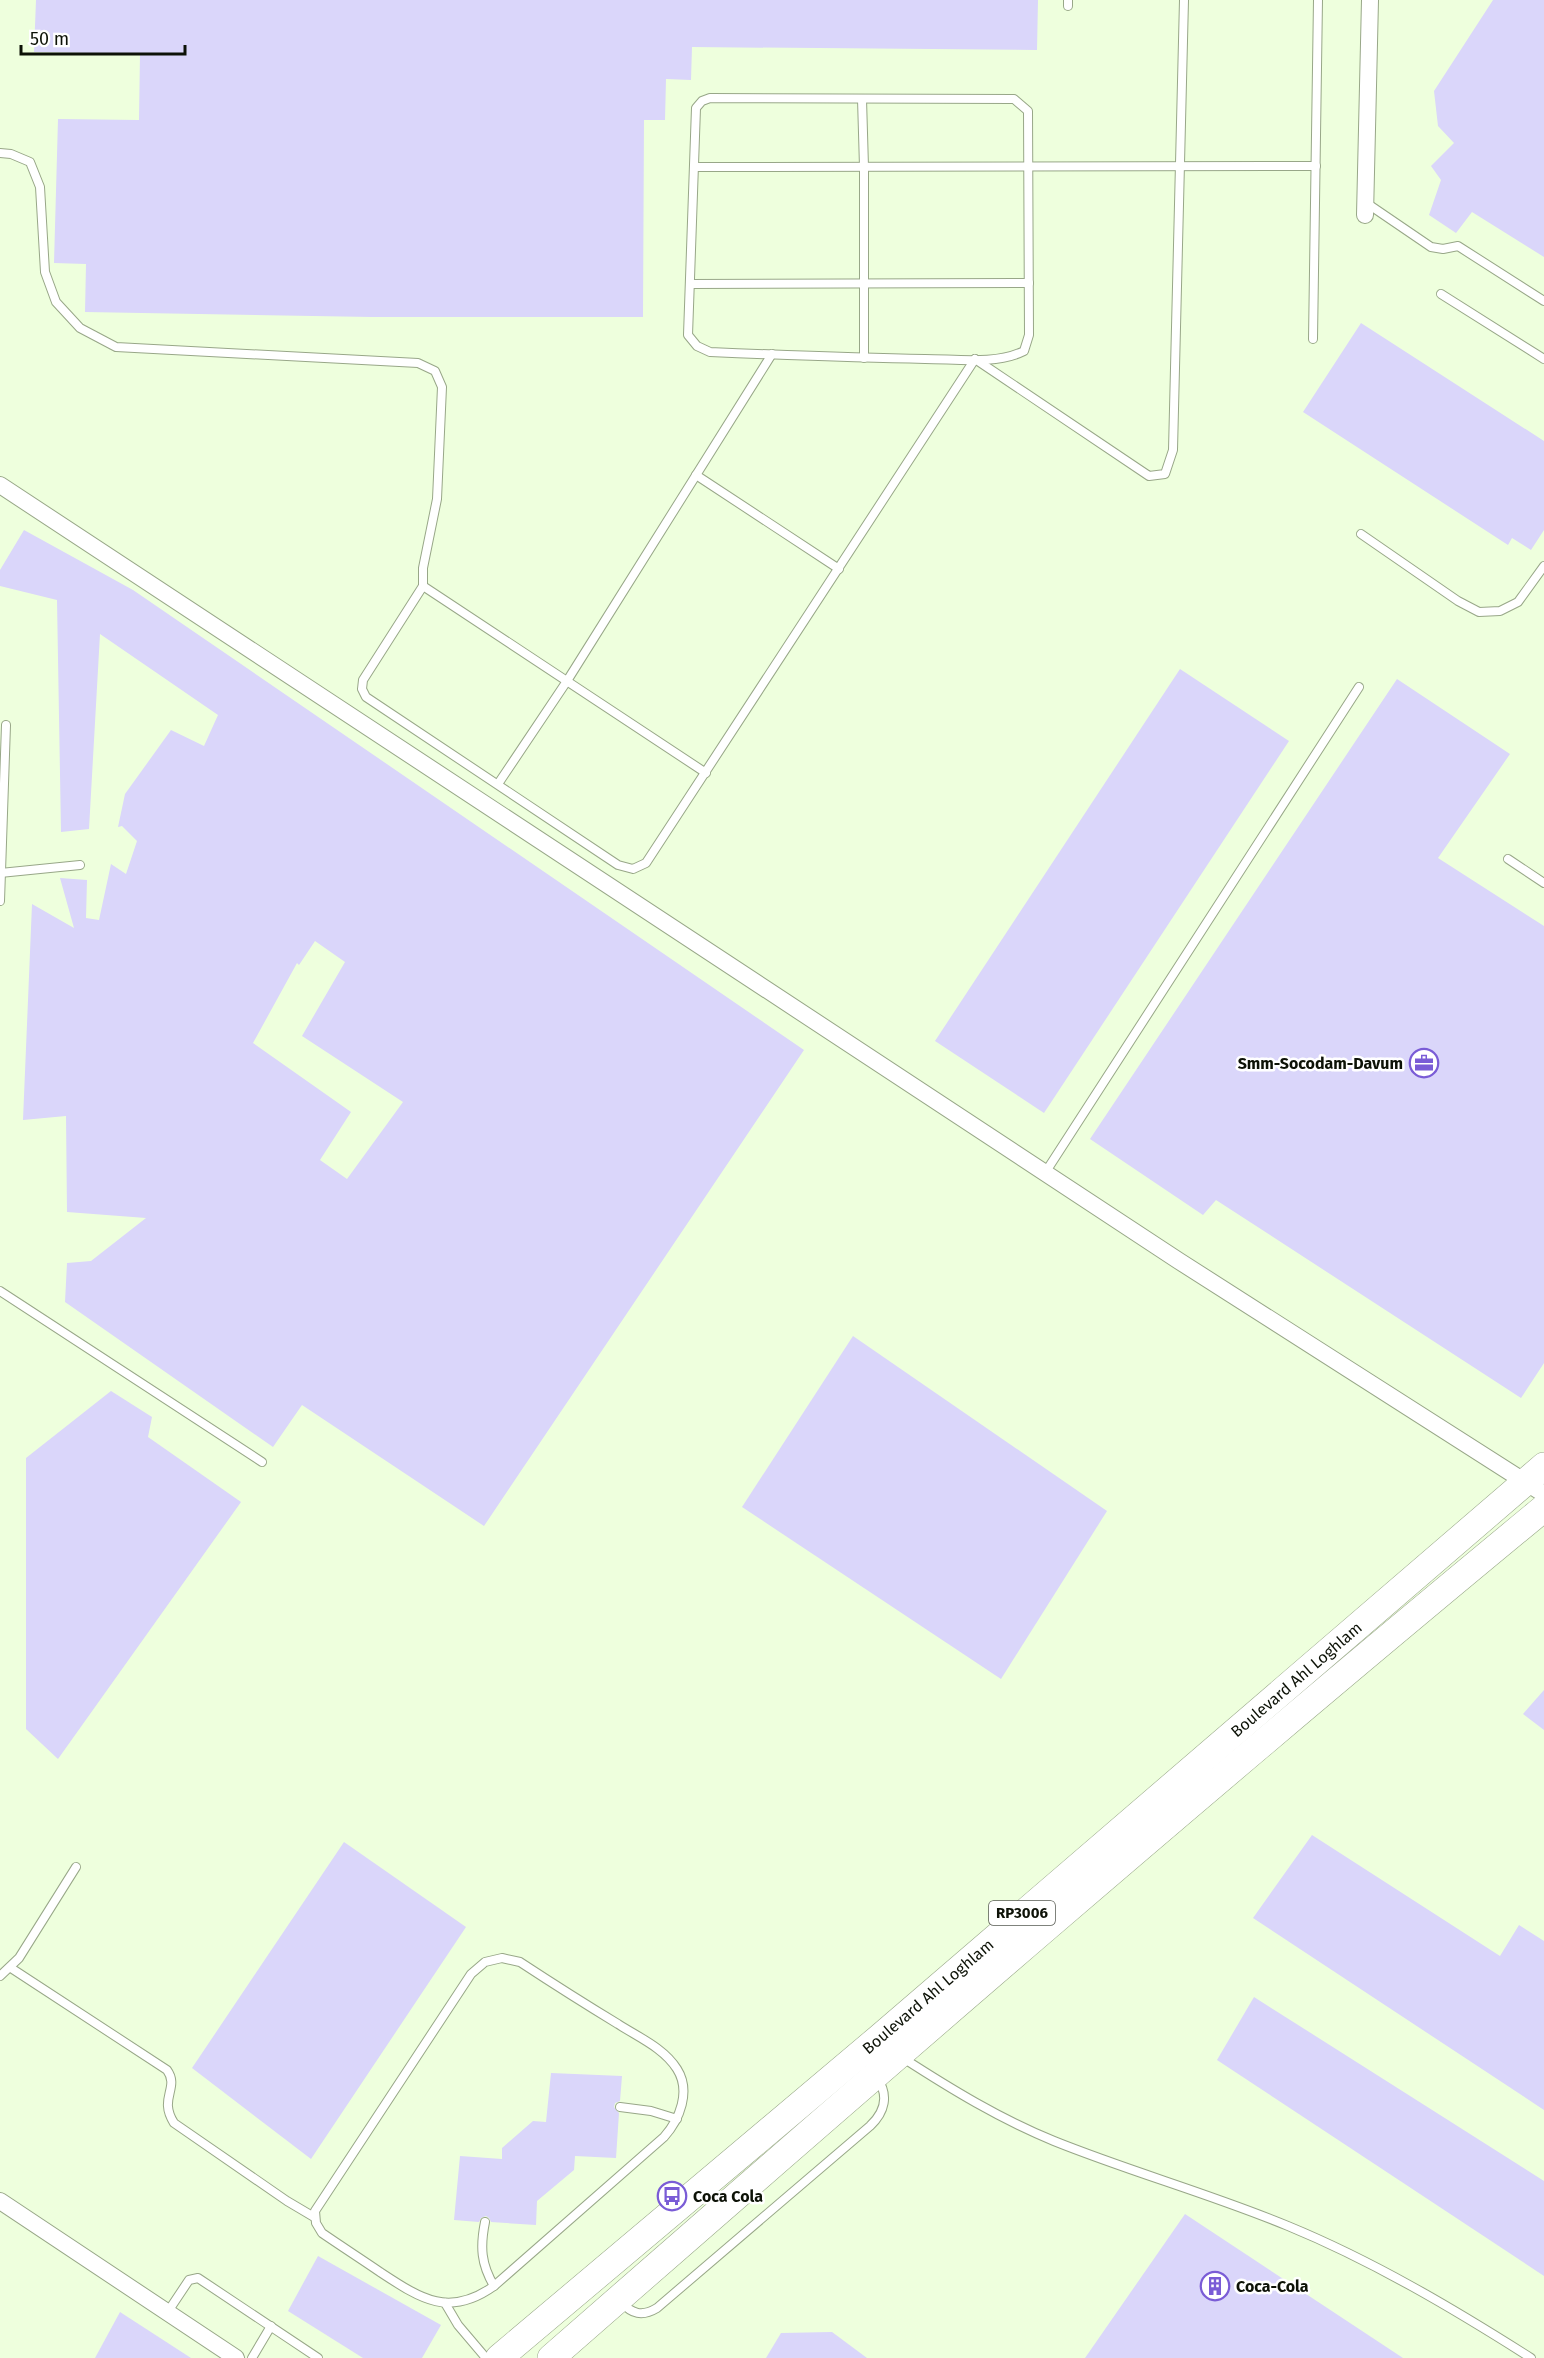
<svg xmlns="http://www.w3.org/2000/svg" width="1544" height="2358" font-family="'Fira Sans',sans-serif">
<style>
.building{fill:#dad6fa;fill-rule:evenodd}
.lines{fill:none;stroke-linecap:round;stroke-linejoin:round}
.service-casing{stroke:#98a788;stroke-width:10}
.minor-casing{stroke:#98a788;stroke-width:18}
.primary-casing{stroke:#98a788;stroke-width:28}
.service{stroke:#fff;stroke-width:8}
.minor{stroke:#fff;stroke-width:16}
.primary{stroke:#fff;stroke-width:27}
.labels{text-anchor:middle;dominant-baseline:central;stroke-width:5;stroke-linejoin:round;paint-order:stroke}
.shield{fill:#fff;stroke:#565951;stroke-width:1.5}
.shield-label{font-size:15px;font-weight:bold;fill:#0d1207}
.poi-label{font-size:16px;font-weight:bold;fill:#0d1207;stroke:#fff;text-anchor:start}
.street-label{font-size:16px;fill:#0d1207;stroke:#fff}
</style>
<rect width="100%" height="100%" fill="#efd"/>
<g class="building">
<path d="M36,0h1002l-1,50 -345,-3 -1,33 -25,-1 -1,41h-21l-1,197h-271l-287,-5 1,-48 -32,-1 4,-144 81,1 1,-66 -106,-2z"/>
<path d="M1493,0h51v257l-72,-45 -16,21 -27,-18 12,-35 -10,-14 23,-23 -16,-17 -4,-35z"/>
<path d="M1361,323l183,118v89l-13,20 -19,-12 -4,7 -205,-133z"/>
<path d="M24,530l109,60 671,460 -320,476 -182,-121 -29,42 -208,-145 2,-39 24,-2 55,-43 -79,-6 -1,-96 -43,4 9,-216 42,24 -14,-50 27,2 -1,38 13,2 12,-56 15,10 11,-33 -15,-15 -4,1 7,-33 46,-64 33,16 14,-31 -118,-81 -11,195 -28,3 -4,-232 -57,-14v-16zM315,941l30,21 -43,74 101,66 -56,77 -27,-19 31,-48 -98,-69 44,-80 2,2z"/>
<path d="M1180,669l109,72 -245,372 -109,-72z"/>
<path d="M1397,679l113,75 -72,104 106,68v437l-23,35 -305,-198 -13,15 -113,-76z"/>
<path d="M853,1336l254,175 -106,168 -259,-172z"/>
<path d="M111,1391l41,26 -4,20 93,65 -183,257 -32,-30v-271z"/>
<path d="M1544,1690v40l-21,-16z"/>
<path d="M1312,1835l188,121 19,-31 25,16v169l-291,-192z"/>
<path d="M344,1842l122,85 -155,232 -119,-91z"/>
<path d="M1254,1997l290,184v95l-327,-216z"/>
<path d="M551,2073l71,3 -2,25 -5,2 -1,4 5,6 -3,45 -41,-2 -1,14 -37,31 -1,24 -45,-3 -2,-4 -3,-2 -5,2 -2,4 -25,-2 6,-64 42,3v-11l31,-27 13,1z"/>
<path d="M1185,2214l218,144h-318z"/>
<path d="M318,2256l123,69 -19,33h-59l-75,-47z"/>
<path d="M120,2312l71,46h-96z"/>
<path d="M832,2332l35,26h-101l15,-25z"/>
</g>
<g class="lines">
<g class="service-casing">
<g id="service">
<path d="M1068,0v6"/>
<path d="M710,98l304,1 14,12 1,224 -5,16c-28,14 -68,8 -99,8 -72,-1 -144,-4 -215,-7l-13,-6 -9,-11 8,-227 6,-7z"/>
<path d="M862,99l2,68v191"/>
<path d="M0,153l11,1 19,8 10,25 5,85 11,30 24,26 36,19 302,16 17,8 7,16 -5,112 -14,69v18l-60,94 -1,9 4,8 252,168 15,4 13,-6 329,-504"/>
<path d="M695,167l621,-1"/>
<path d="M1365,202l66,45 12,2 15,-3 86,55"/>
<path d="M690,284l339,-1"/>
<path d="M1441,294l103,65"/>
<path d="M1313,339l5,-339"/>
<path d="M975,359l174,117 16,-2 8,-24 11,-450"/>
<path d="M696,475l143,94"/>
<path d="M1361,534l97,67 21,11 21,-1 18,-9 26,-36"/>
<path d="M423,586l283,187"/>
<path d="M498,784l69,-103 205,-327"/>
<path d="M1508,859l36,24"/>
<path d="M0,873l80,-8"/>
<path d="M0,901l6,-176"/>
<path d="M1045,1173l314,-486"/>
<path d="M0,1291l262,171"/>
<path d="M502,1958l18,4c32,21 65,42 98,62 20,13 46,24 59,45 14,22 3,50 -13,68l-170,149c-45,32 -73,13 -114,-14 -19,-13 -39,-26 -58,-39l-6,-10 -1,-12 156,-237 14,-12z"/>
<path d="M11,1968l156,102c13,18 -9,28 7,53l113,78 27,16"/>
<path d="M0,1976l19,-18 57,-91"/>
<path d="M903,2058c48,31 97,61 151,83 77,31 157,53 234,85 85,35 166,83 243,132"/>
<path d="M620,2107l31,4 26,8"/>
<path d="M485,2222c-5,25 -4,42 9,64"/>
<path d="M621,2302c11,12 21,15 36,6l213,-182c15,-14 19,-31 7,-48"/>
<path d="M445,2303l13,22 28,33"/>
<path d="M167,2313l22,-33 9,-2 120,80"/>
<path d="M252,2358l19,-32"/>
</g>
</g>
<g class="minor-casing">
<g id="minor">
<path d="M1365,215l5,-215"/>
<path d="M0,485l1179,776 365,233"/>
<path d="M0,2201l236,157"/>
</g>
</g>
<g class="primary-casing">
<g id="primary">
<path id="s1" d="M499,2358l380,-320 665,-572"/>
<path d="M551,2358c328,-287 657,-573 993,-850"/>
</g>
</g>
<use href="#service" class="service"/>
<use href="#minor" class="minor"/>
<use href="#primary" class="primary"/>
</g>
<defs>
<g id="office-ring" transform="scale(1.5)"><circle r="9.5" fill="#fff" stroke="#7a5cd6" stroke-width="1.5"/><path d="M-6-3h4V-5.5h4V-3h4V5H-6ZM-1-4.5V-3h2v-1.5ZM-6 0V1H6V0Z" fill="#7a5cd6"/></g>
<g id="bus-ring" transform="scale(1.5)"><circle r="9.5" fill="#fff" stroke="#7a5cd6" stroke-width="1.5"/><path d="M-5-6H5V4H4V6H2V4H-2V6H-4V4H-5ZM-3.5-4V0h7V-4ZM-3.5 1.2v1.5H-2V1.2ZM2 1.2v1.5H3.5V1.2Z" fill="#7a5cd6"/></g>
<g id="building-ring" transform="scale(1.5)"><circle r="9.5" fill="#fff" stroke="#7a5cd6" stroke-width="1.5"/><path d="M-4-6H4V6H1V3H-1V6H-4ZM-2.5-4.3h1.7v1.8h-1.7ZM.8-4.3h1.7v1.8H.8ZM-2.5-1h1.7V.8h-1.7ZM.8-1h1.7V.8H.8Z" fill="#7a5cd6"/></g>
</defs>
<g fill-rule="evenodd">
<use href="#office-ring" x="1424" y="1063"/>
<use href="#bus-ring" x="672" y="2196"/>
<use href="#building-ring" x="1215" y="2286"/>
</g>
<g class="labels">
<rect class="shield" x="989" y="1901" width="66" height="24" rx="4.5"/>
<g class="shield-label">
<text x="1022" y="1913">RP3006</text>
</g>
<g class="poi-label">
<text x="1403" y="1063" text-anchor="end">Smm-Socodam-Davum</text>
<text x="693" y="2196">Coca Cola</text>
<text x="1236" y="2286">Coca-Cola</text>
</g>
<g class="street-label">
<text stroke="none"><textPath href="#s1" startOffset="1047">Boulevard Ahl Loghlam</textPath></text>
<text stroke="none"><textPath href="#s1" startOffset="561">Boulevard Ahl Loghlam</textPath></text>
</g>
</g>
<path d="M21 45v9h164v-9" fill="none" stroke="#0d1207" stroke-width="3"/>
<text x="30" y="45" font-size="18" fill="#0d1207" stroke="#ffffff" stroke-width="4.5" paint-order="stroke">50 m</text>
</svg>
